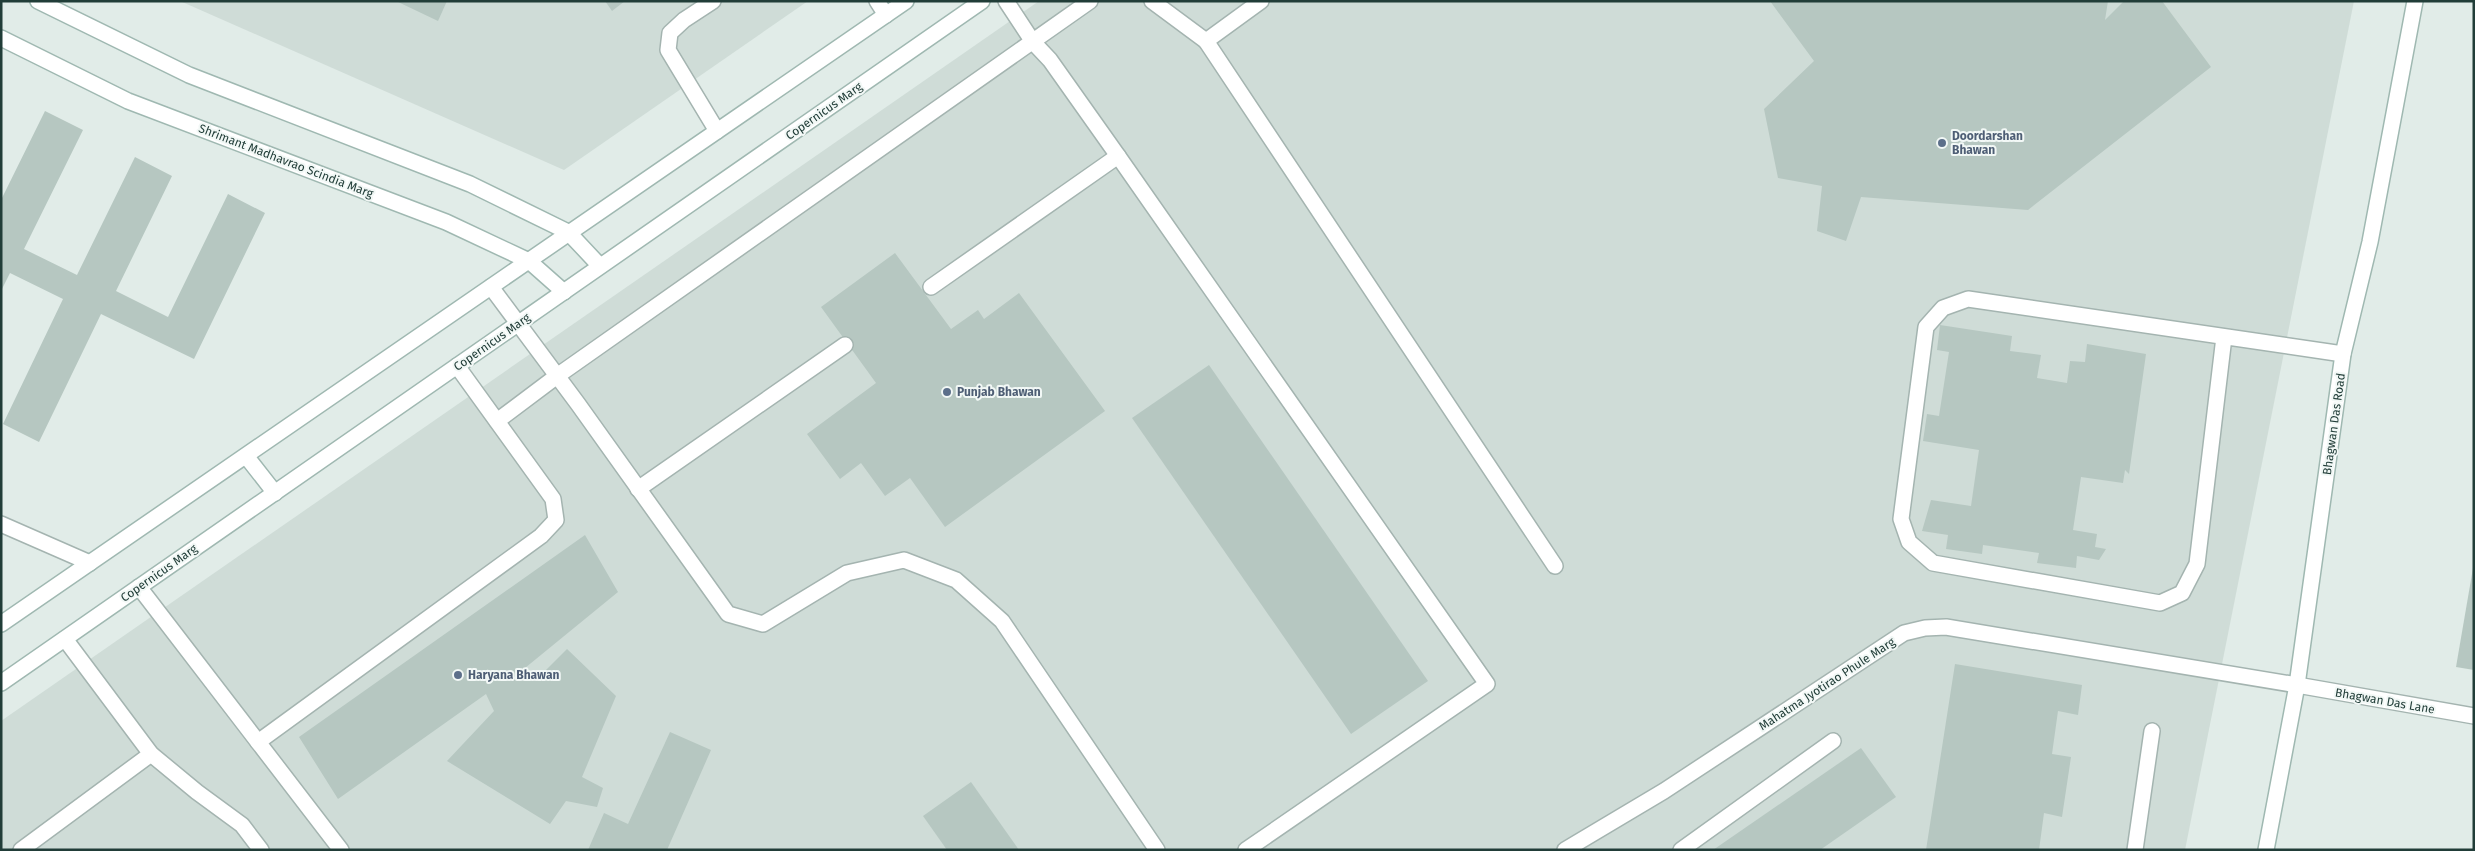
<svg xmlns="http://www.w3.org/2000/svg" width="2475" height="851" font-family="'Fira Sans',sans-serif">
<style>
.built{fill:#cfdcd7}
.building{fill:#b6c7c1}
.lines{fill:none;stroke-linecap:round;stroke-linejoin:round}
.lane-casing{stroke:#a4b4b0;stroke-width:18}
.street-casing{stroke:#a4b4b0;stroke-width:18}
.secondary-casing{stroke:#9fb8b1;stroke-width:18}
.lane{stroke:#fff;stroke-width:15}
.street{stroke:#fff;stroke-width:15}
.secondary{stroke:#fff;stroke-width:15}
.service-dot{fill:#5c6f8a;stroke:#f2f8f6;stroke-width:2}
.labels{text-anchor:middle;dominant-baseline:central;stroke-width:4;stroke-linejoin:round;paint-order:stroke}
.street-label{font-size:12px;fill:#213d38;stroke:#f2f8f6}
.service-label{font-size:12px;font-weight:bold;fill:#4e5e75;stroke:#f2f8f6;text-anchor:start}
</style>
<rect width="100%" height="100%" fill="#e1ece8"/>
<g class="built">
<path d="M180,1h628l-244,169z"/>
<path d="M1039,1h1315l-169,849h-2184v-129z"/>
</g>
<g class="building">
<path d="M396,1h51l-9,20z"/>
<path d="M605,1h20l-13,10z"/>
<path d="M1770,1h338l-3,19 19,-19h38l49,66 -183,143 -167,-13 -15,44 -29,-10 5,-45 -44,-8 -14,-69 50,-48z"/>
<path d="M45,111l38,19 -59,119 53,26 58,-118 37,19 -56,115 52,26 60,-123 37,19 -71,146 -93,-45 -62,128 -36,-18 60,-125 -53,-26 -9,18v-91z"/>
<path d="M895,253l56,76 27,-19 6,9 35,-26 86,118 -160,116 -35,-49 -25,18 -24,-33 -21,16 -33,-45 69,-51 -55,-76z"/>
<path d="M1940,325l72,11 -2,15 31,4 -4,23 30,5 3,-22 15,1 2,-18 59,10 -17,120 -4,-4 -2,13 -42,-6 -8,53 24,4 -2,13 11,2 -7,11 -22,-4 -1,12 -39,-5 2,-10 -56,-8 -1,9 -36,-5 2,-14 -26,-4 9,-31 40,6 8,-56 -56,-9 4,-27 12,2 10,-64 -12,-2z"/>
<path d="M1209,365l219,316 -77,53 -219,-316z"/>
<path d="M585,535l33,57 -93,76 10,13 32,-32 49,47 -34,81 21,11 -6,19 -31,-6 -16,23 -103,-63 47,-50 -8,-17 -148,105 -39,-62z"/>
<path d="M2473,568h1v102l-18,-3z"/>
<path d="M1955,664l127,21 -4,30 -20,-4 -6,43 19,3 -9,60 -18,-4 -5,37h-113z"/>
<path d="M670,732l41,18 -44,100h-79l16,-37 24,11z"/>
<path d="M1861,748l35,49 -76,53h-107z"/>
<path d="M971,782l48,68h-72l-24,-34z"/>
</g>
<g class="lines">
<g class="lane-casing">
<g id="lane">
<path d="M713,1l-29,19 -14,13 -2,17 49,81"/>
<path d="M877,1l9,14"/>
<path d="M1006,1l27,41 17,18 68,96 369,528 -241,166"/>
<path d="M1152,1l54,40 55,-40"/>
<path d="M1206,41l349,525"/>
<path d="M491,287l87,117 150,210 35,10 84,-51 57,-13 52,20 46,41 155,229"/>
<path d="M931,287l187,-131"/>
<path d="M2224,337l-27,227 -15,29 -22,10 -227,-40 -24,-21 -8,-23 25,-192 17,-19 25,-9 375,55"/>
<path d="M497,421l60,-45 533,-375"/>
<path d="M638,489l207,-144"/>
<path d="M1,524l89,39"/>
<path d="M65,639l86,115 46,38 45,33 19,25"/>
<path d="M2297,685l177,31"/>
<path d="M258,742l283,-206 15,-16 -3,-21 -96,-133"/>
<path d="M21,850l130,-96"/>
<path d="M1681,850l152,-109"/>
<path d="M2135,850l17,-119"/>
</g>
</g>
<g class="street-casing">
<g id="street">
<path d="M139,587l202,263"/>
<path d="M1565,850l99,-59 240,-158 21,-5 21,-1 351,58"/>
</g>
</g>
<g class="secondary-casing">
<g id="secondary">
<path d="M38,1l151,74 281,109 98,48 32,34"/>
<path d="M1,38l127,63 318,121 83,39 35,31"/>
<path d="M246,456l29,37"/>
<path d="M1,624l905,-623"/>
<path d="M1,683l981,-682"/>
<path d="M2266,850l31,-165 46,-331 27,-112 45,-241"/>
</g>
</g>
<use href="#lane" class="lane"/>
<use href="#street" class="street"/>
<use href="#secondary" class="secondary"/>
</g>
<g class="service-dot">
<circle cx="1942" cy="143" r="5"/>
<circle cx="947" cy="392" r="5"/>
<circle cx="458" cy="675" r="5"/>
</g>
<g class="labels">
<g class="street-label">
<text transform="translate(824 111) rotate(-35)">Copernicus Marg</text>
<text transform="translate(286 161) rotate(21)">Shrimant Madhavrao Scindia Marg</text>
<text transform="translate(492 342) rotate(-35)">Copernicus Marg</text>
<text transform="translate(2334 424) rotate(-82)">Bhagwan Das Road</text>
<text transform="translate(159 573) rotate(-35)">Copernicus Marg</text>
<text transform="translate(1827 684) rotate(-33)">Mahatma Jyotirao Phule Marg</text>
<text transform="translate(2385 701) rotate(10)">Bhagwan Das Lane</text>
</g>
<g class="service-label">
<text x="1952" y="136">Doordarshan<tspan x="1952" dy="14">Bhawan</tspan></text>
<text x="957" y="392">Punjab Bhawan</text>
<text x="468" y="675">Haryana Bhawan</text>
</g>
</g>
<rect width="2475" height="851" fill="none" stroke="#213d38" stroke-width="5"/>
</svg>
